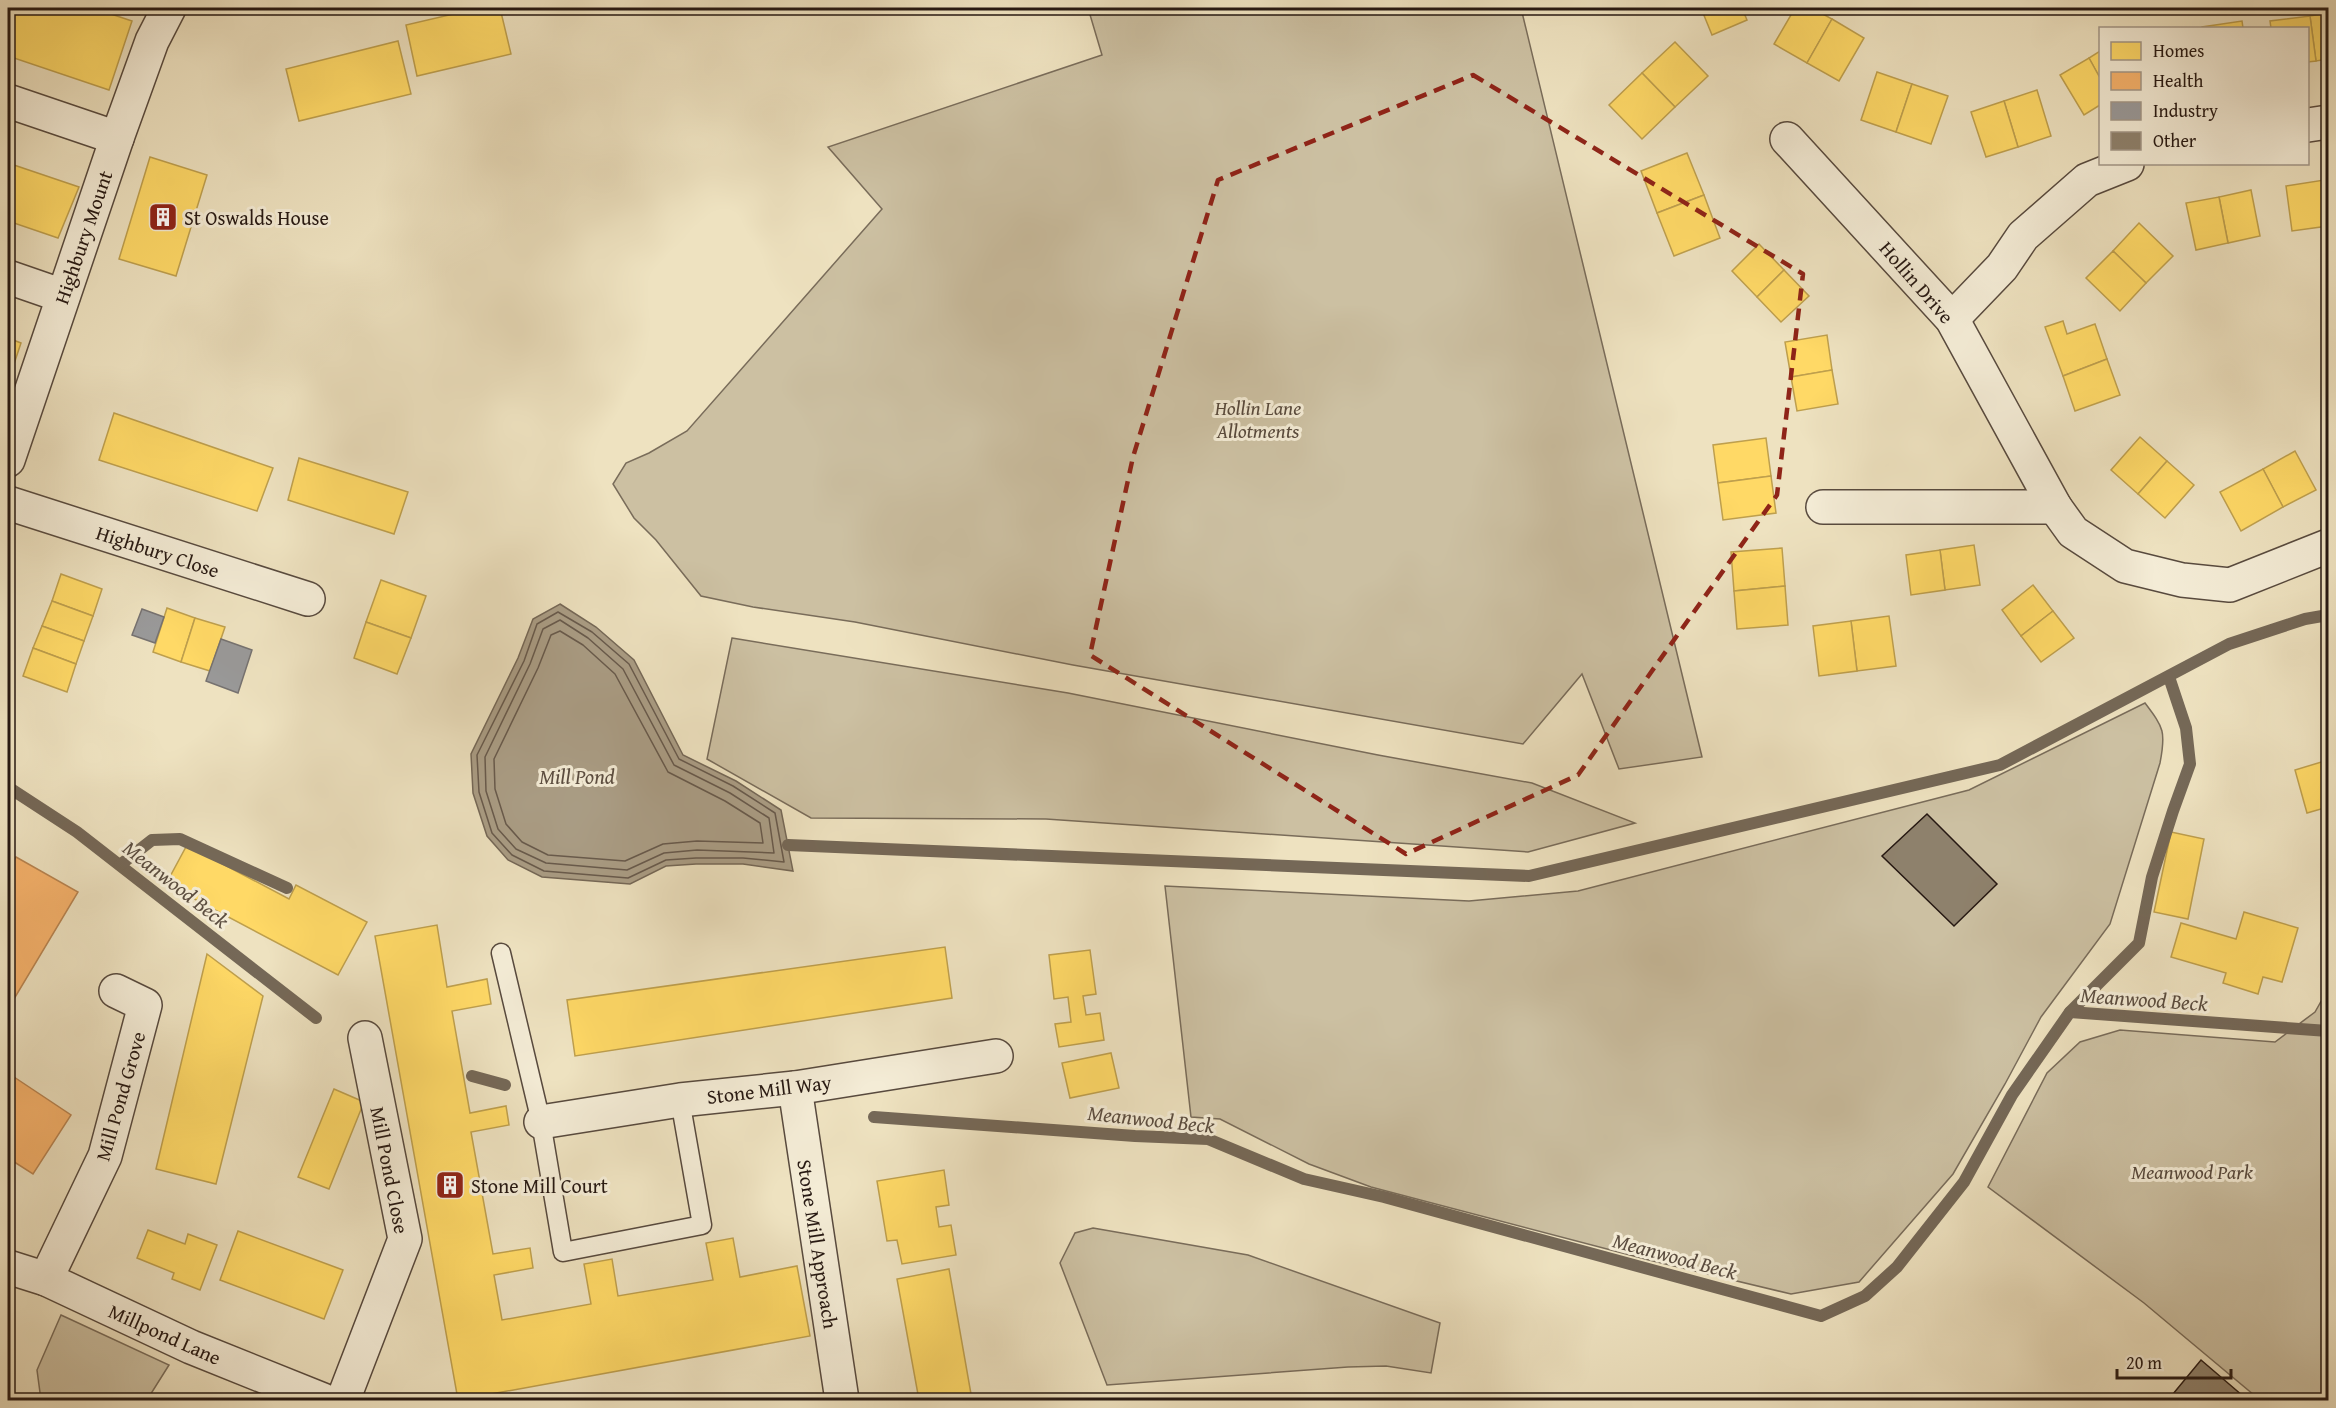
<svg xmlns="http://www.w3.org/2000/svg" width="2336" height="1408" font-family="'Gentium Book Plus',serif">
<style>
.green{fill:#ccc0a2;stroke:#796c5a;stroke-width:1.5}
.water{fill:#aa9d85;stroke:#756857;stroke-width:1.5}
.homes{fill:#ffd966;stroke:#be9f4d;stroke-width:1.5}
.health{fill:#f6b26b;stroke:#b88450;stroke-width:1.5}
.industry{fill:#999;stroke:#767270;stroke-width:1.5}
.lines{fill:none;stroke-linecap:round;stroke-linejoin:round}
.shore{stroke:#685a4c;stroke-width:1.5}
.stream{stroke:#756857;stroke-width:12}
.building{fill:#8e816c;stroke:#261812;stroke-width:1.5}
.lane-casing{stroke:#584a3e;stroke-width:21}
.street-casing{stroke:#584a3e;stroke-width:36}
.lane{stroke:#f4ecd6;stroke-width:18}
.street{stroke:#f4ecd6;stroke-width:33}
.marked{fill:none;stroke:#8f2418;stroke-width:4.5;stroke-dasharray:12 8;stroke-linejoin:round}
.labels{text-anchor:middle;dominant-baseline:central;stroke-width:6;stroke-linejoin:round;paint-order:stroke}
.poi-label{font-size:20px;fill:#261812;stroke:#f4ecd6;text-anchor:start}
.street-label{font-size:20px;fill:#261812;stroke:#f4ecd6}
.park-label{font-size:20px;font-style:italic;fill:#584a3d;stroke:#f4ecd6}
.water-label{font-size:21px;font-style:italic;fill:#5b4d40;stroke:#f4ecd6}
</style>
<rect width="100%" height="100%" fill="#eee2c0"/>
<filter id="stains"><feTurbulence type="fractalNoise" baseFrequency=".00333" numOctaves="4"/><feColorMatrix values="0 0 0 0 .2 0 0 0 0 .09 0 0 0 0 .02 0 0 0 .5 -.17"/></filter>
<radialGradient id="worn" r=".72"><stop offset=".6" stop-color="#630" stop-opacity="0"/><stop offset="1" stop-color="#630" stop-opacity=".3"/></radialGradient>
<g class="green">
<path d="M1088,8h433l181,749 -83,12 -37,-95 -59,70 -450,-79 -218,-43 -102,-15 -52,-11 -45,-56 -22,-22 -21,-34 13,-21 23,-10 38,-22 195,-222 -54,-62 274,-92z"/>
<path d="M732,638l336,55 310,62 154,28 103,40 -107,29 -482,-33 -235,-1 -104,-59z"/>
<path d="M2145,703c19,25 21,29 15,60l-50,161 -69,93 -36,67 -52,90 -94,108 -68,12 -142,-34 -278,-73 -62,-23 -89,-45 -29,-2 -26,-231 304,15 109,-10 391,-101z"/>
<path d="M2328,989v411h-68l-116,-97 -156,-116 59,-114 33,-31 40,-12 155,12 40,-30z"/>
<path d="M1093,1228l155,27 192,68 -9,50 -45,-7 -38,1 -241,18 -47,-122 15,-30z"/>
<path d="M61,1315l108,50 -22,35h-106l-4,-30z"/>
</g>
<path class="water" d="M560,604l36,23 38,33 49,95 53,26 45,29 12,61 -50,-7h-47l-30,2 -36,18 -88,-7 -34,-17 -21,-24 -14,-43 -2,-39 47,-96 15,-39z"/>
<g class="homes">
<path d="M8,8h85l39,13 -23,69 -101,-34z"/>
<path d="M479,8h21l11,46 -94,22 -11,-51z"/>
<path d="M1701,8h41l5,12 -35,15z"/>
<path d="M1795,8h17l20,11 -25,44 -33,-19z"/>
<path d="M2328,13v46l-12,2 -6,-45z"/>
<path d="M2310,16l6,45 -8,1v-34h-37l-1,-7z"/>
<path d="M1832,19l32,19 -25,43 -32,-18z"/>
<path d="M2242,21l1,7h-41v-1z"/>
<path d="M398,41l13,53 -112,27 -13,-52z"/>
<path d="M1675,42l33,34 -33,31 -33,-34z"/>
<path d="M2100,51v27l-11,-20z"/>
<path d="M2089,58l11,20v27l-16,10 -24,-40z"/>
<path d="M1877,72l35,12 -16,48 -35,-12z"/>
<path d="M1642,73l33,34 -33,32 -33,-34z"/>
<path d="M1912,84l36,12 -17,48 -35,-12z"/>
<path d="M2037,90l14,46 -33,11 -14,-46z"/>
<path d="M2004,101l14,46 -32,10 -15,-45z"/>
<path d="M1687,153l17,42 -47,18 -16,-42z"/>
<path d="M150,157l57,18 -31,101 -57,-17z"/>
<path d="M8,163l71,24 -21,51 -50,-17z"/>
<path d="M2328,179v34l-4,-33z"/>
<path d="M2324,180l4,46 -36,5 -6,-45z"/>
<path d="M2251,190l9,46 -32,7 -9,-46z"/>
<path d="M1704,195l16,43 -46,18 -17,-43z"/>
<path d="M2219,197l9,46 -32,7 -10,-47z"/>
<path d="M2139,223l34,33 -27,27 -33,-32z"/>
<path d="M1759,244l25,26 -27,27 -25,-26z"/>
<path d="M2113,251l33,32 -26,28 -34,-33z"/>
<path d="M1784,270l25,26 -28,26 -24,-25z"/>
<path d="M2063,321l4,13 28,-10 12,35 -44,17 -18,-49z"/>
<path d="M1827,335l5,35 -41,7 -6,-35z"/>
<path d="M8,338l13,5 -13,39z"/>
<path d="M2107,359l13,36 -45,16 -12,-35z"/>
<path d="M1832,370l6,34 -41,7 -6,-34z"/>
<path d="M114,413l159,55 -16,43 -158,-51z"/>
<path d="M2140,437l27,24 -29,33 -27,-24z"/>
<path d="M1766,438l5,38 -53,7 -5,-38z"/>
<path d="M2295,451l21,39 -33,17 -20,-38z"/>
<path d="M299,458l109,34 -14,42 -106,-34z"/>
<path d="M2167,461l27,24 -29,33 -27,-24z"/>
<path d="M2263,469l20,38 -42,24 -21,-39z"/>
<path d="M1771,476l5,37 -53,7 -5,-37z"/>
<path d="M1974,545l6,40 -35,5 -5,-40z"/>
<path d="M1782,548l3,38 -51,5 -3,-39z"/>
<path d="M1940,550l5,40 -34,5 -5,-40z"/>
<path d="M61,574l41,15 -9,27 -41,-15z"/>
<path d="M381,580l45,16 -15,42 -45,-16z"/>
<path d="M2033,585l20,26 -32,25 -19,-26z"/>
<path d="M1785,586l3,39 -51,4 -3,-38z"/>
<path d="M52,601l41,15 -9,25 -42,-15z"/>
<path d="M167,608l28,10 -14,44 -28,-10z"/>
<path d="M2053,611l21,27 -33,24 -20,-26z"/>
<path d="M1889,616l7,50 -39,5 -6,-50z"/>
<path d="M195,618l30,9 -15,44 -29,-9z"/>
<path d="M1851,621l6,50 -38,5 -6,-50z"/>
<path d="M366,622l45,16 -14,36 -43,-16z"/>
<path d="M42,626l42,15 -8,23 -43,-16z"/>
<path d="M33,648l43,16 -9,28 -44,-16z"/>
<path d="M2328,760v47l-21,6 -12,-43z"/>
<path d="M2171,832l33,7 -16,80 -34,-7z"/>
<path d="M187,845l102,54 7,-14 71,37 -29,53 -172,-91z"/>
<path d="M2244,912l54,16 -16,54 -19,-5 -5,17 -35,-11 3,-10 -55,-16 10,-34 55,16z"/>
<path d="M437,925l10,62 40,-8 4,25 -39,7 18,102 36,-7 3,19 -38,7 22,122 37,-6 3,20 -39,7 8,45 89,-16 -7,-40 28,-5 6,37 95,-16 -7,-37 27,-5 7,39 57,-11 13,70 -352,64 -83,-464z"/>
<path d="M945,947l7,51 -377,58 -8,-56z"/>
<path d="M1090,950l6,44 -13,2 3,19 14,-2 4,27 -45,7 -4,-23 16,-2 -3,-25 -14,2 -5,-44z"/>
<path d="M207,954l56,42 -47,188 -60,-15z"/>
<path d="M1111,1053l8,35 -49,10 -8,-35z"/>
<path d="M334,1089l30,13 -35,87 -31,-12z"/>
<path d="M944,1170l5,35 -13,2 3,20 12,-2 5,30 -54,9 -5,-24 -10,1 -10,-60z"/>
<path d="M148,1230l37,14 3,-10 29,11 -17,45 -28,-11 2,-6 -37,-15z"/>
<path d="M238,1231l105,39 -19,49 -104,-39z"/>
<path d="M949,1269l22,125 -37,6h-15l-22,-121z"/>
</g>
<g class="health">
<path d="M16,857l62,35 -70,117v-138z"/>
<path d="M8,1073l63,42 -38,59 -25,-16z"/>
</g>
<g class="industry">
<path d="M142,609l22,8 -9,26 -23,-8z"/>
<path d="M221,639l31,11 -14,43 -32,-12z"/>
</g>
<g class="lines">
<g class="shore">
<path d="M558,612l34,20 37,32 50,95 54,27 42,27 9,49 -41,-4h-47l-30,2 -38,18 -84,-7 -32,-16 -20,-22 -13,-41 -2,-37 47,-94 13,-37z"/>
<path d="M560,620l28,18 35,31 51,96 56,28 39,25 5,35 -77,-3 -33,3 -37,17 -81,-7 -30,-14 -18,-20 -12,-38 -1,-34 45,-93 13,-35z"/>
<path d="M560,631l23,14 32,29 53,98 57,29 35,22 3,20 -66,-2 -34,3 -38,17 -77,-6 -26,-13 -16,-18 -11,-35 -1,-30 44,-91 13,-33z"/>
</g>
<g class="stream">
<path d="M8,787l69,45 239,186"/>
<path d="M788,845l741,31 471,-111 229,-121 76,-25 23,-4"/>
<path d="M120,865l32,-25 28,-1 107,49"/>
<path d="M2070,1012l69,-69 13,-66 21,-66 17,-47 -4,-36 -17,-51"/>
<path d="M472,1076l33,9"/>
<path d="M874,1117l261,19 73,3 96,40 80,18 437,119 44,-20 32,-29 67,-85 48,-87 58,-83 258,19"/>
</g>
</g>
<g class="building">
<path d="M1927,814l70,70 -43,42 -72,-70z"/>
<path d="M2201,1360l42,36 -4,4h-71z"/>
</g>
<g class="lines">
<g class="lane-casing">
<path id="lane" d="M501,953l40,169 22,130 139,-27 -22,-125"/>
</g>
<g class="street-casing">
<g id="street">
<path d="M8,101l109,37"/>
<path d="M2308,125l20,-3"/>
<path d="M1787,139l165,180 103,188 18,25 52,34 57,14 48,5 98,-39"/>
<path d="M8,277l55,19"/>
<path d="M1952,319l50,-52 21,-31 64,-56 40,-16"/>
<path d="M8,460l109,-322 35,-97 17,-33"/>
<path d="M8,503l300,96"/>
<path d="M1823,507h232"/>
<path d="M795,1088l47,312"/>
<path d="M541,1122l139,-22 115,-12 201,-32"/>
<path d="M8,1267l38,12 145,68 132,53"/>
<path d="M46,1279l59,-123 40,-151 -29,-14"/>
<path d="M343,1400l62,-161 -40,-201"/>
</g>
</g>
<use href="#lane" class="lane"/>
<use href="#street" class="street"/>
</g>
<path class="marked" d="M1473,75l330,199 -26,221 -199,280 -172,79 -316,-199 43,-198 85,-277z"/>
<defs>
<g id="building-square" transform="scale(1.5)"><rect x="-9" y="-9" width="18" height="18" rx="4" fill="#8f2418" stroke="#f4ecd6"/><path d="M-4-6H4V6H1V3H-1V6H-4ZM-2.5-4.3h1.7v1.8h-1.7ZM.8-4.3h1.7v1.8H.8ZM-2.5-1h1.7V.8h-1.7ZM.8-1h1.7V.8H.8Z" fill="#fff"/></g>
</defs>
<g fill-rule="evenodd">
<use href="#building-square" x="163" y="217"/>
<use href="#building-square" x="450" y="1185"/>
</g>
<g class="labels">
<g class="poi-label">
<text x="184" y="217">St Oswalds House</text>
<text x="471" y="1185">Stone Mill Court</text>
</g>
<g class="street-label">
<text transform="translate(83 237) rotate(-71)">Highbury Mount</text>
<text transform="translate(1917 282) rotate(49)">Hollin Drive</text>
<text transform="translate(158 551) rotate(18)">Highbury Close</text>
<text transform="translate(769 1089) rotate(-7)">Stone Mill Way</text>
<text transform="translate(120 1096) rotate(-74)">Mill Pond Grove</text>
<text transform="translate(390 1170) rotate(79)">Mill Pond Close</text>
<text transform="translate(818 1244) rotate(81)">Stone Mill Approach</text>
<text transform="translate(165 1334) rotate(24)">Millpond Lane</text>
</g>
<g class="park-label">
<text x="1258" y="407">Hollin Lane<tspan x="1258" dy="23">Allotments</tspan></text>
<text x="2192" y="1171">Meanwood Park</text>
</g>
<g class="water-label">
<text x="577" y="776">Mill Pond</text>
<text transform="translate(176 884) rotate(38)">Meanwood Beck</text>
<text transform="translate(2144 999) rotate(4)">Meanwood Beck</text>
<text transform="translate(1151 1119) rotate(6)">Meanwood Beck</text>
<text transform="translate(1675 1256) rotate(15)">Meanwood Beck</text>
</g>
</g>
<rect width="2336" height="1408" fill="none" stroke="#eee2c0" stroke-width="30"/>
<rect x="9" y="9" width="2318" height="1390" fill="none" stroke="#261812" stroke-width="3"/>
<rect x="15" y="15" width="2306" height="1378" fill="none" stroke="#261812" stroke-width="1.5"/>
<rect x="2099" y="27" width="210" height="138" fill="#f4ecd6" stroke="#a29788" stroke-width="1.5"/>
<rect x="2111" y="42" width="30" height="18" fill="#ffd966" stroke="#a29788" stroke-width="1.5"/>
<text x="2153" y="57" font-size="18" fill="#261812">Homes</text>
<rect x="2111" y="72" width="30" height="18" fill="#f6b26b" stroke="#a29788" stroke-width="1.5"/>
<text x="2153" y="87" font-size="18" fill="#261812">Health</text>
<rect x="2111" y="102" width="30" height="18" fill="#999999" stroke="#a29788" stroke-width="1.5"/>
<text x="2153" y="117" font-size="18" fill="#261812">Industry</text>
<rect x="2111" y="132" width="30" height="18" fill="#8e816c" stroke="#a29788" stroke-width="1.5"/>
<text x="2153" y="147" font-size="18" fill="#261812">Other</text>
<path d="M2117 1369v9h114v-9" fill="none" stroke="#261812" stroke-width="3"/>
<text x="2126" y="1369" font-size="18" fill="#261812" stroke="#f4ecd6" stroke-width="4.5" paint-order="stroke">20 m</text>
<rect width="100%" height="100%" filter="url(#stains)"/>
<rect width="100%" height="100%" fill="url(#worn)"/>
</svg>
